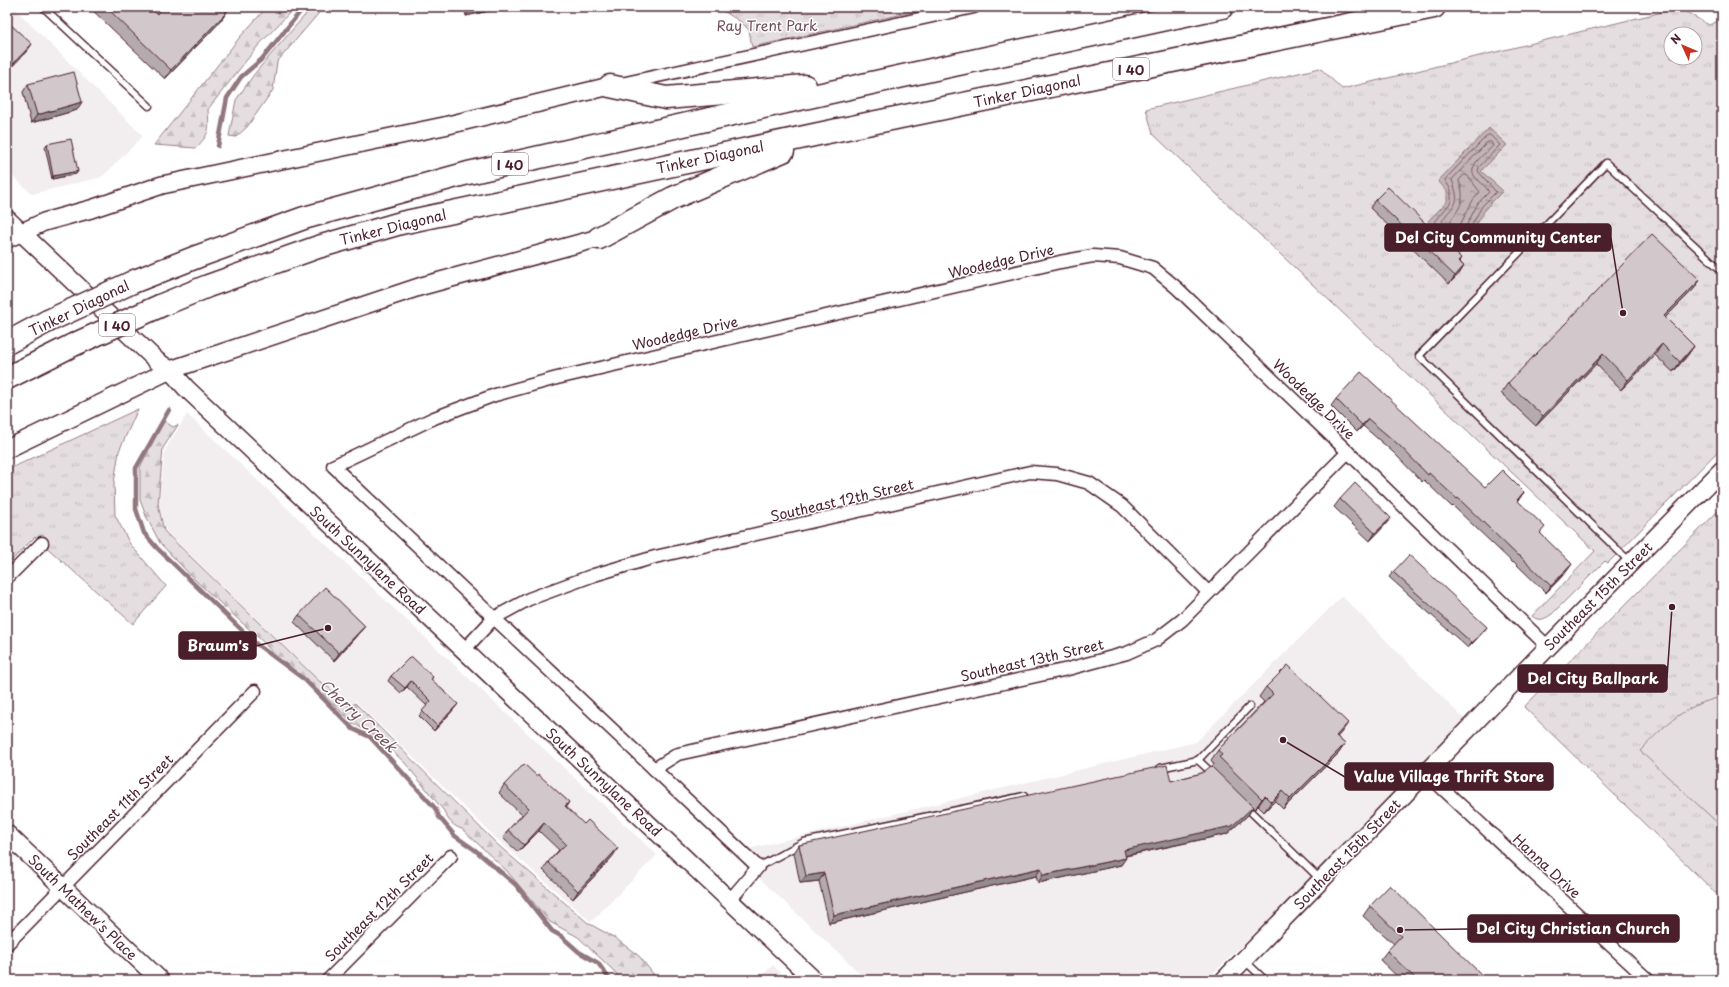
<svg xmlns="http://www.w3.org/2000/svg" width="1729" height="987" font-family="'Playpen Sans',sans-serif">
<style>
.built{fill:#f2eeef}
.grass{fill:url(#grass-tufts);stroke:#987e86;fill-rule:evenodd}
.forest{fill:url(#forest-firs);stroke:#987e86}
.pitch{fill:#e5dee0;stroke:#987e86}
.water{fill:url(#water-ripples);stroke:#91787e}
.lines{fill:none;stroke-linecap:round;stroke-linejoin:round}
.shore{stroke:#7a5a63;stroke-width:1}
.stream{stroke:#91787e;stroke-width:4.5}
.lane-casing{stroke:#4a1f2b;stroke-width:9}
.street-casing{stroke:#4a1f2b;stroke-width:15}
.secondary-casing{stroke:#4a1f2b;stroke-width:20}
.highway-casing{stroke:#4a1f2b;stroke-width:25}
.lane{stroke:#fff;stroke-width:6}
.street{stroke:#fff;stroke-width:12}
.secondary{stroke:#fff;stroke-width:17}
.highway{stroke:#fff;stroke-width:22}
.highway-bridge-casing{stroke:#4a1f2b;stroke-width:25;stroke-linecap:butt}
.highway-bridge{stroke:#fff;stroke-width:22}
.wall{fill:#b5abaf;stroke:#4a1f2b}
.shaded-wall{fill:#938b8e;stroke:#4a1f2b}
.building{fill:#d2c7cb;stroke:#4a1f2b}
.labels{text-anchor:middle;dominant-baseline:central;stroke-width:3;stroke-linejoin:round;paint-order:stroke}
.shield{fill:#fff;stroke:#80626b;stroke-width:1}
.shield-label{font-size:13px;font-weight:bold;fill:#4a1f2b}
.park-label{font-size:14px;fill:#714f58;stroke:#fff}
.street-label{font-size:14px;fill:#4a1f2b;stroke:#fff}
.water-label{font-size:15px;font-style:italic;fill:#74535c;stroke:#fff}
.leader{fill:none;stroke:#4a1f2b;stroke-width:1.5}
.callout-dot{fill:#4a1f2b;stroke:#fff;stroke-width:1.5}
.callout{fill:#4a1f2b;stroke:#4a1f2b;stroke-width:1.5}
.callout-label{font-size:15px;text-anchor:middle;font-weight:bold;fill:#fff}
</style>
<defs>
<pattern id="grass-tufts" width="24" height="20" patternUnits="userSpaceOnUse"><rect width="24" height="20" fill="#e5dee0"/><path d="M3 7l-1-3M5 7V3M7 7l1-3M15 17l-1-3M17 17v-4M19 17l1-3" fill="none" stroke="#c6bec0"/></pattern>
<pattern id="forest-firs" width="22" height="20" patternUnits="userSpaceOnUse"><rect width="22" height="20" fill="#e5dee0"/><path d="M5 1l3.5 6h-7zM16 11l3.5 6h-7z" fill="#c6bec0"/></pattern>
<pattern id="water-ripples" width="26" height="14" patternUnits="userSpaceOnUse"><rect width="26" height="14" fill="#c1b3b6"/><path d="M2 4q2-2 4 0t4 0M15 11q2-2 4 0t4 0" fill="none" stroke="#9f9194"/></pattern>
</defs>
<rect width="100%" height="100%" fill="#fff"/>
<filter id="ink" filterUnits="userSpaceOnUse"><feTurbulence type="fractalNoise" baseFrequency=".025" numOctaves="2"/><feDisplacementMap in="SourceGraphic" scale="8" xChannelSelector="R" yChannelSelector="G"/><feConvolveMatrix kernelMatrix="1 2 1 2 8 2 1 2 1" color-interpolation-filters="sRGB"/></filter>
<g filter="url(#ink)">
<g class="built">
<path d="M13,7l130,129 -41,41 -70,17 -25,-23v-158z"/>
<path d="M187,414l470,441 -66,67 -93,-82 -143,-139 -5,5 -22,-21 -9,-5 -154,-150 -6,-26 6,-54z"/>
<path d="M1342,596l129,130 -265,254h-339l-127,-120 12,-12 444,-106z"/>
<path d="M773,965l15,15h-30z"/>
</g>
<g class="grass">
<path d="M717,7h218l-183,40 -3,-17 -8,-8z"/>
<path d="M1679,8l30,17 9,-4 4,3v423l-114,116 -3,-2 -53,53c-7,5 -13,8 -20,2l63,-65 -442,-417 -7,-25 174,-41 22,21zM1671,34h24v24h-24z"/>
<path d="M138,409l-19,42 -5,32 1,32 15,29 36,42 -33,38 -98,-87 -28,28v-95z"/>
<path d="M1722,507v392l-198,-192z"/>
</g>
<g class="forest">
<path d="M267,7h28l-38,40 -49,62c1,21 3,23 -12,39l-42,-3 86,-108z"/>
<path d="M312,7h12l-47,55 -4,28 -26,37 -11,10 -7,-1 7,-36 19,-27z"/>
<path d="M164,421l9,6 5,-2 -15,23 -5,56 6,27 155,150 8,5 23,21 5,-4 143,142 90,78 27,15 24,18 19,24h-37l-7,-9 -36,-34 -28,-15 -44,-52 -44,-41c-9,-3 -14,-8 -18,-18l-39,-48 -30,-28 -21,-11 -48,-45 -27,-20 -18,-19 -66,-60 -35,-37 -14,-27 -6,-16v-33z"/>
</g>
<path class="pitch" d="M1722,697v130l-82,-76c26,-27 44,-46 82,-54z"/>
<path class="water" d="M1489,128l18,17 -26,26 22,20 -17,17 -19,34c-12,13 -30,-12 -39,-21l19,-19v-11l-9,-10z"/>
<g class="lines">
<g class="shore">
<path d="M1488,135h2l10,10 -21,22 -1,4 18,21 -14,14 -18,34 -7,2 -22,-20 16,-20v-12l-6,-10z"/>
<path d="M1488,142h3l2,4c-7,7 -27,20 -18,31 5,5 11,9 14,15l-11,11 -17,33 -3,1 -16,-16c12,-19 20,-14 10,-41z"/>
<path d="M1464,175h3l13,17 -7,8 -14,27 -2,1 -7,-7c11,-14 16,-22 9,-40z"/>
</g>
<g class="stream">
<path d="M218,146l9,-48 14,-21 21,-18 42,-52"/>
<path d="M169,410l-33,58v41l8,24 13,15 98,95 50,37 48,49 17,8 65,71 4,9 16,19 20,14 41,35 36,46 9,5 18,16 19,11 12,17"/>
</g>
<g class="lane-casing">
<g id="lane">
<path d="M43,7l106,99"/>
<path d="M1630,562l-211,-206 187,-193 116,108"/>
<path d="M1198,760l15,14"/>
<path d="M1160,768l38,-8 52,-54"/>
<path d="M1245,806l75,73"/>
<path d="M758,867l46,-25 220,-46"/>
<path d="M1245,961l20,19"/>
</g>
</g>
<g class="street-casing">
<g id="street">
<path d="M621,84l353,-77"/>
<path d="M7,578l35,-35"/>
<path d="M464,650l30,-32 35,-19 65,-24 61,-18 375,-85 27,2 32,9 33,23 86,86"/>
<path d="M654,769l24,-15 390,-85 59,-16 29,-13 26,-20 166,-168"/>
<path d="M1426,773l222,207"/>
<path d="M730,900l28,-33 -425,-401 101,-48 61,-23 62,-17 503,-116 33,-6 27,2 33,10 24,20 171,164 200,195"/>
<path d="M7,944l248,-253"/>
<path d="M328,980l123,-124"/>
</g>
</g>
<g class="secondary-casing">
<g id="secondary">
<path d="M7,219l150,142 13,9 16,18 628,592"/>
<path d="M7,239l37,-17 47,-13 71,-24 282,-59 166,-40"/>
<path d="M7,449l163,-79 252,-84 177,-48"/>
<path d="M7,834l153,146"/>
<path d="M1224,980l324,-333 174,-177"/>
</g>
</g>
<g class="highway-casing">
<g id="highway">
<path d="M610,86l56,12 139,-12"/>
<path d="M599,238l74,-40 110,-47"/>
<path d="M135,281l64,-25 105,-38 164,-45 426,-95 328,-71"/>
<path d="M162,305l46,-19 110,-39 83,-24 427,-91 606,-125"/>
<path d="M7,343l41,-22"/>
<path d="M7,378l66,-33"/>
</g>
</g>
<use href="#lane" class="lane"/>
<use href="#street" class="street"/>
<use href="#secondary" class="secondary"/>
<use href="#highway" class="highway"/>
<g class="highway-bridge-casing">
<g id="highway-bridge">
<path d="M48,321l87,-40"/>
<path d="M73,345l89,-40"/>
</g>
</g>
<use href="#highway-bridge" class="highway-bridge"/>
</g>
<g class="wall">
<path d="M89,7h60l8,7 69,-2 -6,10 -55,57z"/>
<path d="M464,7h42l-40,9z"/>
<path d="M28,84l49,26 -46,13 -8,-31z"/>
<path d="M47,144l31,27 -2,3 -24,5 -7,-32z"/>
<path d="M1375,200l86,58 -2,3 5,5 -5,8 -10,10 -79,-76z"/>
<path d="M1700,280l-7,10 -28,28 29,28 -7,10 -14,16 -18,-17 -34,35 -25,-26 -60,62 -35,-33 7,-10z"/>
<path d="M1336,399l149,88 39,5 -6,9 49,70 -21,22 -32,-31 -1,1 -60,-57 -1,1 -28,-27 -2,2 -28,-29 -31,-27 -6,6 -26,-26z"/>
<path d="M1340,499l45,26 -15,16 -36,-34z"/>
<path d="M1393,572l90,60 -15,16 -79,-71z"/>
<path d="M299,615l66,11 -6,7 -25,28 -40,-39z"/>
<path d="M391,676l42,1 -2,3 23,29 -20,22 -15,-15 8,-10 -20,-19 -6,6 -13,-12z"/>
<path d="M1266,687l75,46 -4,4 8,7 -7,10 -55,55 -8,-8 -11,11 -6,-6 -3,3 -2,-1 -5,7 -21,19 -101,22 -5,9 -83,18 -2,-7 -207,47 -10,-42 -19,2 -6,-30 5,-8 372,-64 31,-8 10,-6 2,-3 -3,-4 7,-10 46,-48 -5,-5z"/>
<path d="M537,776l32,26 -3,5 47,49 -40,43 -30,-29 5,-8 11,-12 -20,-19 -21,21 -15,-14 5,-8 14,-15 -23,-22 5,-8z"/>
<path d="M1370,906l117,74h-86l-21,-20 7,-9 7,-7 -31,-28z"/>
</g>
<g class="shaded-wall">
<path d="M228,7h3l-13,13 7,-9z"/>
<path d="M472,7h34l-40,9z"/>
<path d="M227,12l-7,10 -55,57 6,-9z"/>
<path d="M32,44l-5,7 -20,21v-2z"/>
<path d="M82,102l-5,8 -46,13 6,-8z"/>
<path d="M78,171l-2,3 -24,5 1,-3z"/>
<path d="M1464,266l-5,8 -10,10 6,-8z"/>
<path d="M1700,280l-7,10 -36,36 7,-10z"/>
<path d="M1662,344l-7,11 -34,35 7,-10z"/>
<path d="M1694,346l-7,10 -14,16 7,-10z"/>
<path d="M1603,354l-7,10 -60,62 7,-10z"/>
<path d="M1368,419l-5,7 -6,6 5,-7z"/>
<path d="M1524,492l-5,7 -7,8 5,-7z"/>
<path d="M1391,518l-6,7 -15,16 5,-8z"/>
<path d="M1572,564l-5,7 -21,22 5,-7z"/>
<path d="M365,626l-6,7 -25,28 5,-8z"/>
<path d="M1487,627l-4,5 -15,16 4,-5z"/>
<path d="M411,681l-4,6 -6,6 4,-5z"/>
<path d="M458,704l-4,5 -20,22 3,-5z"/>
<path d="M1348,723l-7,10 -12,13 7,-10z"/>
<path d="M1345,744l-7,10 -55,55 7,-10z"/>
<path d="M1282,791l-7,10 -11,11 7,-10z"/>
<path d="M1265,796l-7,10 -3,3 7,-10z"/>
<path d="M1253,807l-5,8 -21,19 -108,23 5,-7z"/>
<path d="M544,823l-5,8 -21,21 6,-7z"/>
<path d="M618,848l-5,8 -40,43 5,-8z"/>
<path d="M1126,858l-5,7 -83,18 5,-8z"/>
<path d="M1041,868l-5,8 -207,47 5,-8z"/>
<path d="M824,873l-5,8 -19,2 6,-7z"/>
</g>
<g class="building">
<path d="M106,7h43l8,7 7,-7h64l-3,4 2,1 -56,58z"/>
<path d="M10,24l22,20 -25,26v-43z"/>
<path d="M74,72l8,30 -45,13 -9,-31z"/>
<path d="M71,139l7,32 -25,5 -6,-32z"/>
<path d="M1388,187l73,71 -3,3 6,5 -9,10 -80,-76z"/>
<path d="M1652,234l48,46 -36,36 30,30 -14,16 -18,-18 -34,36 -25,-26 -60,62 -35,-33z"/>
<path d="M1361,372l124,115 17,-17 22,22 -7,8 28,27 -5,6 32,31 -21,22 -32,-31 -1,1 -60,-58 -1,1 -28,-26 -1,2 -29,-30 -31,-26 -6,6 -26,-26z"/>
<path d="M1355,483l36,35 -16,15 -35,-34z"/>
<path d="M1409,555l78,72 -15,16 -79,-71z"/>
<path d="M325,587l40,39 -26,27 -40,-38z"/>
<path d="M411,656l22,21 -2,2 27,25 -21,22 -15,-15 9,-10 -20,-20 -6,7 -14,-12z"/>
<path d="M1288,665l60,58 -12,13 9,8 -55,55 -8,-8 -11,11 -6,-6 -3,3 -43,-42 3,-2 -4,-5 55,-56 -7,-7z"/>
<path d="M524,764l13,12 1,-2 31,28 -4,4 19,18 4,-4 30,28 -40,43 -30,-29 18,-18 -22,-21 -20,22 -16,-15 21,-22 -25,-23z"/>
<path d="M1167,765l4,16 31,-8 9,-7 42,41 -21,19 -108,24 2,8 -83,17 -2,-7 -207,47 -10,-42 -18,3 -7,-31z"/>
<path d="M1390,885l97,95h-70l-30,-29 14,-15 -31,-30z"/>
</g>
</g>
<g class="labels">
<g class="shield">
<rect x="1113" y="58" width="36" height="22" rx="3"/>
<rect x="492" y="153" width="36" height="22" rx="3"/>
<rect x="99" y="314" width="36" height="22" rx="3"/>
</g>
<g class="shield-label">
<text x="1131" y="69">I 40</text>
<text x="510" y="164">I 40</text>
<text x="117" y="325">I 40</text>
</g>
<g class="park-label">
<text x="767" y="25">Ray Trent Park</text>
</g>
<g class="street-label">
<text transform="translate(1027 91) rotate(-12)">Tinker Diagonal</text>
<text transform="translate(710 157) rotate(-12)">Tinker Diagonal</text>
<text transform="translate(393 227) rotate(-14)">Tinker Diagonal</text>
<text transform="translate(1001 261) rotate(-13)">Woodedge Drive</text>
<text transform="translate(79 308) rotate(-26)">Tinker Diagonal</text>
<text transform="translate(685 333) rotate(-13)">Woodedge Drive</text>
<text transform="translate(1314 399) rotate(44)">Woodedge Drive</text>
<text transform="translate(842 500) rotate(-13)">Southeast 12th Street</text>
<text transform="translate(368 560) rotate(43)">South Sunnylane Road</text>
<text transform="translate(1598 596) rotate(-45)">Southeast 15th Street</text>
<text transform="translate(1032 660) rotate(-13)">Southeast 13th Street</text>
<text transform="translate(604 782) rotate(43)">South Sunnylane Road</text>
<text transform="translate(120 807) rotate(-45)">Southeast 11th Street</text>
<text transform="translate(1347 854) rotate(-46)">Southeast 15th Street</text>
<text transform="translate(1547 866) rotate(43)">Hanna Drive</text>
<text transform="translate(83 907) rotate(44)">South Mathew's Place</text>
<text transform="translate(379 907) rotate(-45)">Southeast 12th Street</text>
</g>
<g class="water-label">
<text transform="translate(359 715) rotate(43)">Cherry Creek</text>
</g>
</g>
<path class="leader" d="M1623 313L1611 238M328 628L256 646M1672 607L1667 678M1283 740L1345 777M1400 930L1468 929"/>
<g class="callout-dot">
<circle cx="1623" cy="313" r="4"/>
<circle cx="328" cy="628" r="4"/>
<circle cx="1672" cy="607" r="4"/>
<circle cx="1283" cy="740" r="4"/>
<circle cx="1400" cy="930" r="4"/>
</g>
<g class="callout">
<rect x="1385" y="224" width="226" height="27" rx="4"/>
<rect x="179" y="632" width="77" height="27" rx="4"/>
<rect x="1518" y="665" width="149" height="27" rx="4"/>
<rect x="1345" y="763" width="208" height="27" rx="4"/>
<rect x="1468" y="915" width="211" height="27" rx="4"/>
</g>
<g class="callout-label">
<text x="1498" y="243">Del City Community Center</text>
<text x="218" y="651">Braum's</text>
<text x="1593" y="684">Del City Ballpark</text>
<text x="1449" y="782">Value Village Thrift Store</text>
<text x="1573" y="934">Del City Christian Church</text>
</g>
<rect width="1729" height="987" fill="none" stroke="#fff" stroke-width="24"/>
<rect x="12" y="12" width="1705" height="963" fill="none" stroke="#4a1f2b" stroke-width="1.5" filter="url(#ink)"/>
<g transform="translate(1683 46) rotate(314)"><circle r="19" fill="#ffffff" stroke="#b7a5aa"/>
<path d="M0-3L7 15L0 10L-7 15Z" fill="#c8321e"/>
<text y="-6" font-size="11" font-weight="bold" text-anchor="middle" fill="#4a1f2b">N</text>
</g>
</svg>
